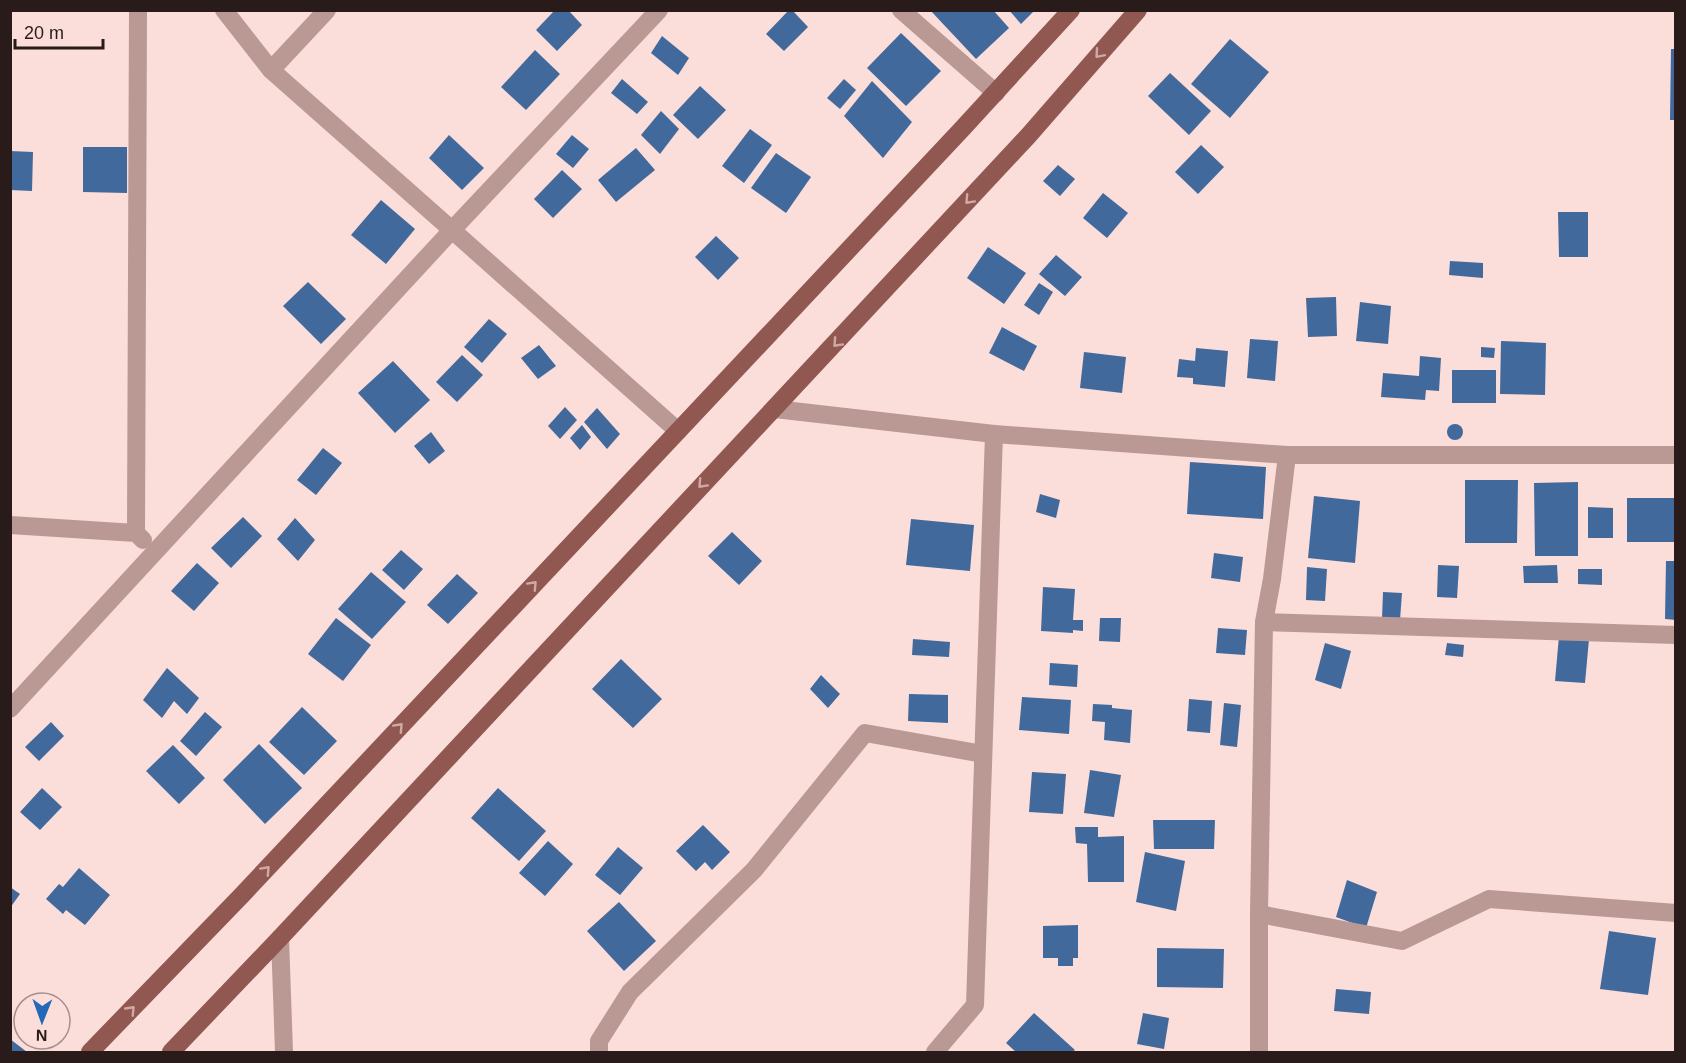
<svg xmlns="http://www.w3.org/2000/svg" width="1686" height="1063" font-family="Arial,sans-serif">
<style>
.building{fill:#42699b}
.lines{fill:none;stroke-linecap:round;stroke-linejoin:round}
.minor{stroke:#ba9894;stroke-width:18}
.major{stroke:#915852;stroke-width:18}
.oneway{stroke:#d1a8a3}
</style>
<rect width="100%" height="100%" fill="#fbddd9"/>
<g class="building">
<path d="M555,10h13l14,15 -25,26 -21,-21z"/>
<path d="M789,10h3l16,17 -24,24 -18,-17z"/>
<path d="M930,10h63l16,18 -33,31z"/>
<path d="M1009,10h26l-14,14z"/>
<path d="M901,33l40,38 -35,35 -39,-38z"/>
<path d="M662,36l27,22 -11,17 -27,-22z"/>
<path d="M1230,39l39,33 -39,46 -39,-34z"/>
<path d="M1671,49h5v71h-6z"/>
<path d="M535,50l25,24 -34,36 -25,-23z"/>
<path d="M1170,73l41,38 -22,24 -41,-39z"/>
<path d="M622,79l26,23 -11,12 -26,-21z"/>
<path d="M844,79l12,11 -16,19 -13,-11z"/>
<path d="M872,81l40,41 -29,36 -39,-42z"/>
<path d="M700,86l26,24 -28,29 -25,-24z"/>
<path d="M661,111l18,18 -19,25 -19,-19z"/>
<path d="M750,129l22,16 -28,38 -22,-17z"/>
<path d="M449,135l35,33 -22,22 -33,-32z"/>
<path d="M572,135l17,14 -16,19 -17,-14z"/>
<path d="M1201,145l23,22 -26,27 -23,-22z"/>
<path d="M83,147h44v46l-44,-1z"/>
<path d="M636,148l19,22 -39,32 -18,-22z"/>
<path d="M10,151l23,1 -1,39 -22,-1z"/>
<path d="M776,153l35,24 -25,36 -35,-25z"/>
<path d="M1058,165l17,14 -15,17 -17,-15z"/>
<path d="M562,170l20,19 -29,29 -19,-19z"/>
<path d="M1103,193l25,20 -21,25 -24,-20z"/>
<path d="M381,200l34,29 -29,35 -35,-29z"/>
<path d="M1558,212h30v45h-29z"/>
<path d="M716,236l23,22 -21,22 -23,-23z"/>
<path d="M988,247l38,26 -22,31 -37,-26z"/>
<path d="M1056,255l26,22 -17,19 -26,-22z"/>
<path d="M1450,261l33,2v15l-34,-3z"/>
<path d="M308,282l38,37 -25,25 -38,-38z"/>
<path d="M1039,283l14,9 -14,23 -15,-10z"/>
<path d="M1336,297l1,39 -29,1 -2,-39z"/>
<path d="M1360,302l31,4 -3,38 -32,-3z"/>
<path d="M489,319l18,15 -25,29 -18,-16z"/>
<path d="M1002,327l35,19 -13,25 -35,-18z"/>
<path d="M1250,339l28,2 -3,40 -28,-3z"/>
<path d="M1501,341l45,2 -1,52 -45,-1z"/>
<path d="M539,345l17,21 -18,13 -17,-21z"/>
<path d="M1481,347l14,1 -1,10 -13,-1z"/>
<path d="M1196,348l32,3 -3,36 -32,-3v-6l-16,-1 2,-18 16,2z"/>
<path d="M1084,352l42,5 -4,36 -42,-5z"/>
<path d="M462,355l21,20 -26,27 -21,-20z"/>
<path d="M1420,356l21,2 -2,33 -13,-1 -1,10 -44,-3 2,-24 36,3z"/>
<path d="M393,361l37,39 -35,33 -37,-40z"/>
<rect x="1452" y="370" width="44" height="33"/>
<path d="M565,407l12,13 -17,19 -12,-13z"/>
<path d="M597,408l23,26 -13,15 -23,-27z"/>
<circle cx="1455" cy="432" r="8"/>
<path d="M582,425l9,12 -11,13 -10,-12z"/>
<path d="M431,432l14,19 -16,13 -15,-18z"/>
<path d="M323,448l19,15 -26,32 -19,-15z"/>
<path d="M1190,462l76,5 -3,52 -76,-5z"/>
<path d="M1465,480h53l-1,63h-52z"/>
<path d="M1578,482v74h-43l-1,-73z"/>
<path d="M1040,494l20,6 -4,18 -20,-6z"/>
<path d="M1314,496l46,5 -5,62 -47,-5z"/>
<rect x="1627" y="498" width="49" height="44"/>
<path d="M1588,507l25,1v30h-25z"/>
<path d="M243,517l19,19 -31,32 -20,-20z"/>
<path d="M295,518l20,22 -17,21 -21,-22z"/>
<path d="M911,519l63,6 -4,46 -64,-6z"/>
<path d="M732,532l30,29 -23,24 -31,-29z"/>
<path d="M401,550l22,19 -19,21 -22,-20z"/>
<path d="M1214,553l29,4 -3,25 -29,-4z"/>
<path d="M1666,561h10v59l-11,-1z"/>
<path d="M197,563l22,20 -25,28 -23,-20z"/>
<path d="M1438,565l21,1 -2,32 -20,-1z"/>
<path d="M1557,565l1,18h-34l-1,-17z"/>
<path d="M1307,567l20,2 -2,32 -19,-1z"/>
<path d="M1578,569h24v16l-24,-1z"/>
<path d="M371,572l35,30 -34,37 -34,-30z"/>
<path d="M457,574l21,19 -30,31 -21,-19z"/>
<path d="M1043,587l32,2 -2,31h10v11l-10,-1v3l-32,-2z"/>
<path d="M1383,592l19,1 -2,27 -18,-1z"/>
<path d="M336,618l35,27 -28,36 -35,-27z"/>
<path d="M1100,618h21l-1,24 -21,-1z"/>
<path d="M1218,628l29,2 -2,25 -29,-2z"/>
<path d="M1559,636l30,3 -4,44 -30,-2z"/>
<path d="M913,639l37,3 -1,15 -37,-2z"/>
<path d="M1325,643l26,8 -10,38 -26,-9z"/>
<path d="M1447,643l17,2 -1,12 -18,-2z"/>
<path d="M621,659l41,40 -29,29 -41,-39z"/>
<path d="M1050,663l28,2 -1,22 -28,-2z"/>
<path d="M167,668l32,30 -12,16 -13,-13 -12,17 -19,-18z"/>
<path d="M821,675l19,19 -12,14 -18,-19z"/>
<path d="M909,694l39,1v28l-40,-2z"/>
<path d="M1022,697l49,3 -2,34 -50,-4z"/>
<path d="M1189,699l23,2 -2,32 -23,-2z"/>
<path d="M1224,703l17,2 -4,42 -17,-2z"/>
<path d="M1093,704l19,1v3l20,2 -2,33 -26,-3 1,-18 -13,-1z"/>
<path d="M302,707l35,34 -33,34 -35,-33z"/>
<path d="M205,712l17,15 -26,29 -16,-15z"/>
<path d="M51,722l13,14 -25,25 -14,-14z"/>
<path d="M259,744l43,44 -37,36 -42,-44z"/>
<path d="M173,745l32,33 -26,26 -33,-33z"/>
<path d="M1090,770l31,5 -7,42 -30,-4z"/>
<path d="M1032,772l34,2 -3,40 -34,-2z"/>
<path d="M42,788l20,19 -22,23 -20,-18z"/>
<path d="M498,788l48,43 -27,30 -48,-43z"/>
<path d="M1153,820h62l-1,29h-60z"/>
<path d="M703,825l27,27 -18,18 -7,-8 -9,9 -20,-20z"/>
<path d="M1075,827h23v10l26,-1v46h-36l-1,-38 -11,-1z"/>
<path d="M548,841l25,23 -28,32 -26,-23z"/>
<path d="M618,847l25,21 -23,27 -25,-20z"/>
<path d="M1145,852l40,9 -9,50 -40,-9z"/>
<path d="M79,868l31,27 -25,30 -19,-15 -3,4 -17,-15 13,-15 4,3z"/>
<path d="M1347,880l30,12 -11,36 -30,-11z"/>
<path d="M10,887l10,7 -10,14z"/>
<path d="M619,902l37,39 -32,30 -37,-40z"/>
<path d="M1078,925v33h-5v8h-15v-8h-15v-32z"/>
<path d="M1609,931l47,7 -8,57 -48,-6z"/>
<path d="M1157,948l67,1 -1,39 -66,-1z"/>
<path d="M1336,989l35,3 -2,22 -35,-3z"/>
<path d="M1034,1013l41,37 -3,2h-56l-10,-9z"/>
<path d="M1143,1013l26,5 -5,31 -27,-5z"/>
<path d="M10,1039l17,13h-17z"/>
</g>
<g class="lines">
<g class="minor">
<path d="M224,10l47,60 181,160 207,-220"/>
<path d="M901,10l95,83"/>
<path d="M271,70l56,-60"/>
<path d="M775,409l219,25 293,21h389"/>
<path d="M10,525l126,8 7,7"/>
<path d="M136,533l2,-523"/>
<path d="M1264,622l412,13"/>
<path d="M10,709l442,-479 226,201"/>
<path d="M1259,914l143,27 87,-42 187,14"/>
<path d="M280,938l4,114"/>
<path d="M599,1052v-11l31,-49 124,-122 111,-137 118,21"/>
<path d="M935,1052l40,-47 19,-571"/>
<path d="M1259,1052v-138l5,-292 8,-43 15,-124"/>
</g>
<g class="major">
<path d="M90,1052l152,-157 720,-766 109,-119"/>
<path d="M171,1052l109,-114 749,-803 109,-125"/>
</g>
</g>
<defs><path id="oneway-chevron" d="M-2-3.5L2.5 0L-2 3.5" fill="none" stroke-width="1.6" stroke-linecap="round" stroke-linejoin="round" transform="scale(1.5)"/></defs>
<g class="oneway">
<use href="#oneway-chevron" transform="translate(1099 54) rotate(131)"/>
<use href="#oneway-chevron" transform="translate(969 200) rotate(133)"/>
<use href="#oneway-chevron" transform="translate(837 343) rotate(133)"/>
<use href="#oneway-chevron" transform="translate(702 484) rotate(133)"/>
<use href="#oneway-chevron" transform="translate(533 585) rotate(-47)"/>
<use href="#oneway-chevron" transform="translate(399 727) rotate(-47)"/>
<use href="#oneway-chevron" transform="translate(266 870) rotate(-47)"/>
<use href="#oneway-chevron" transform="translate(131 1010) rotate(-46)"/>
</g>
<rect width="1686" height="1063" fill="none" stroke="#281b1a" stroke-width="24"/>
<g transform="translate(42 1021) rotate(181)"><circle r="28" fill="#fbddd9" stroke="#a78f8d" stroke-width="1.5"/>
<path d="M0-4.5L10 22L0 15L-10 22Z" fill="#2368b9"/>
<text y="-9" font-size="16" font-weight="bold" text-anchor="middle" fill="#281b1a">N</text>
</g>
<path d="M15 39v9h88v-9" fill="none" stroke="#281b1a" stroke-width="3"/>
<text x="24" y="39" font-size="18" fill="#281b1a" stroke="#fbddd9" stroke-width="4.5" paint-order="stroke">20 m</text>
</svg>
